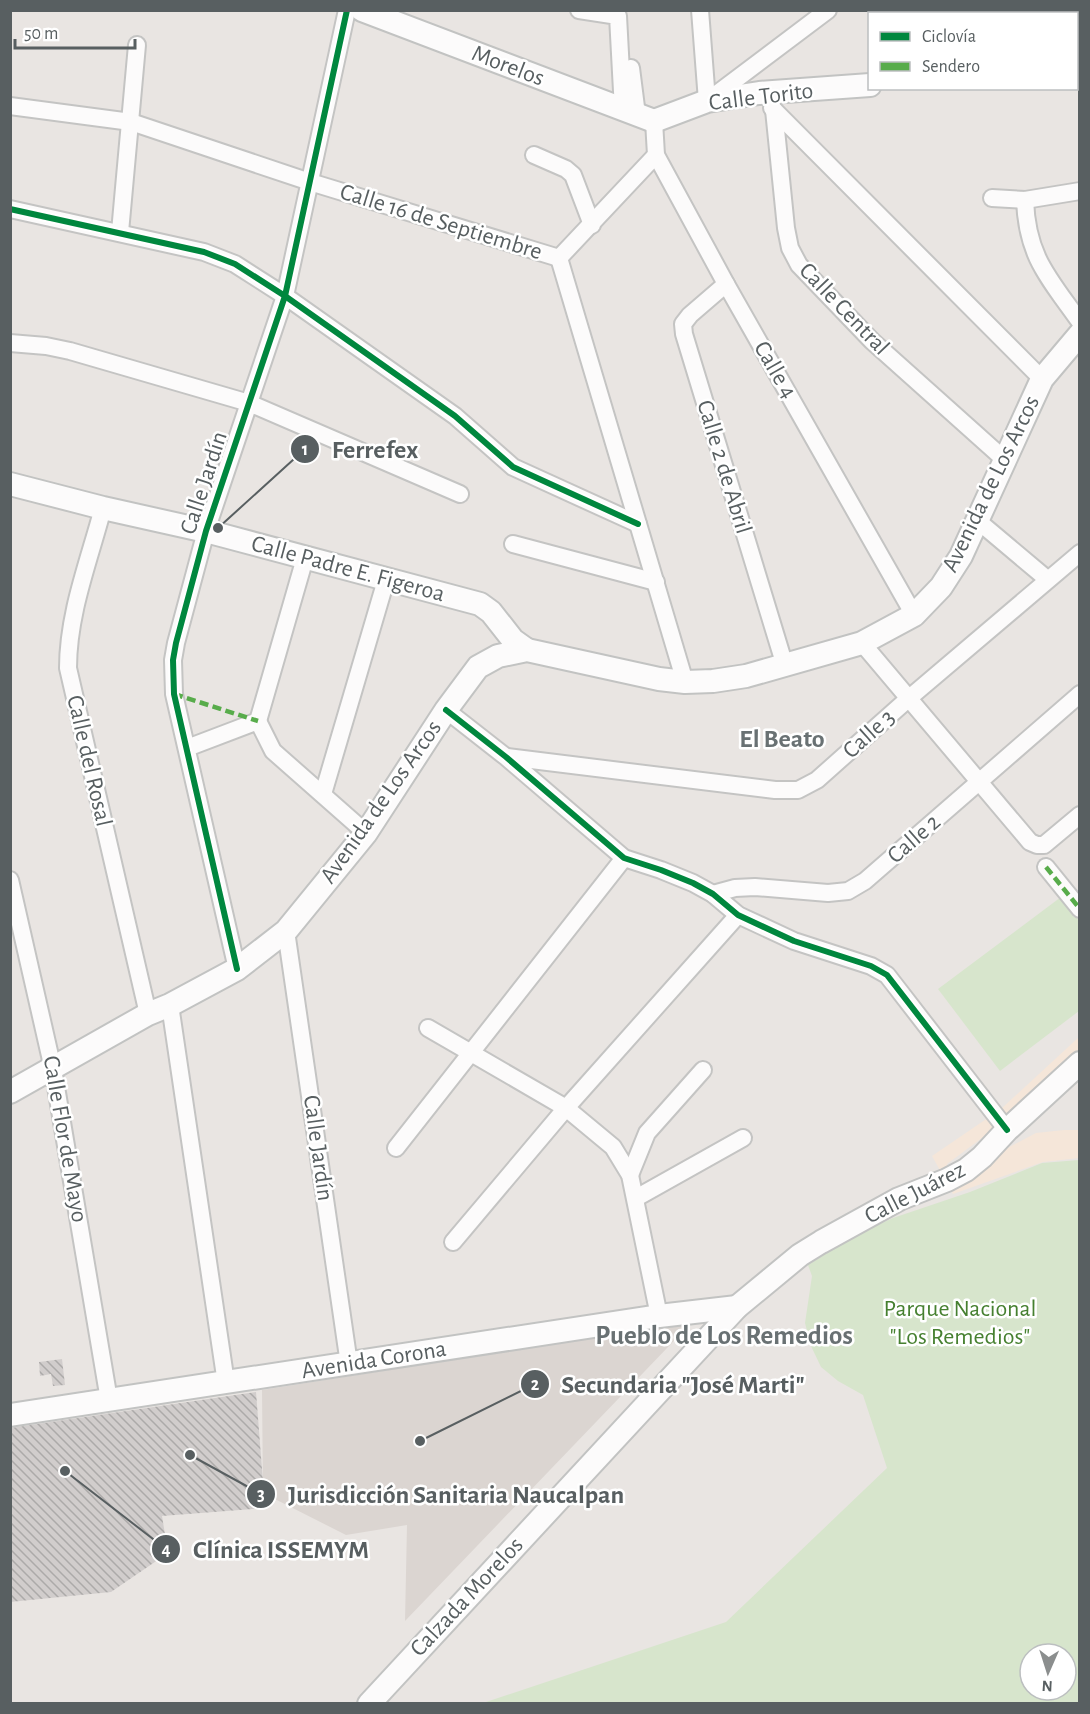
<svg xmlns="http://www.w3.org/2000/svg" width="1090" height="1714" font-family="'Alegreya Sans',sans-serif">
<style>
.commercial{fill:#f5e6d9}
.education{fill:#dbd5d1}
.park{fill:#d7e5cc;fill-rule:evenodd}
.building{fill:url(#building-back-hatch)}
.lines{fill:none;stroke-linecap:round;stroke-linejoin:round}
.street-casing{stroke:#c4c4c3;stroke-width:20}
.secondary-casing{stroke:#c2c3c2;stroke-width:26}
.street{stroke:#fcfbfb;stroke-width:16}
.secondary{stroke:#fcfbfb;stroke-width:22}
.quiet{stroke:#58ac4b;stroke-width:4.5;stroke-dasharray:9 4.5;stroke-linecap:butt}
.cycleway-casing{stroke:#fff;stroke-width:10}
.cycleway{stroke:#00873e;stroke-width:6}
.labels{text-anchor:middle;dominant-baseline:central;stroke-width:5;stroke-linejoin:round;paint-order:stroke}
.street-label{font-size:24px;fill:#585f61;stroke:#fff}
.park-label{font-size:24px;fill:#468030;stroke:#fff}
.neighbourhood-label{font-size:26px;font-weight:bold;fill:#697173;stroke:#fff}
.quarter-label{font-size:27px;font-weight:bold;fill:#697173;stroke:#fff}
.leader{fill:none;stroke:#585f61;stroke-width:2}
.callout-dot{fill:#585f61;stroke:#fff;stroke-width:2}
.mark-label{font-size:18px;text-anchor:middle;font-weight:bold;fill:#fff}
.callout-label{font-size:26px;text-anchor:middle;font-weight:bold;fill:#585f61;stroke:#fff;stroke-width:5;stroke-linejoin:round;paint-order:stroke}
</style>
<defs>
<pattern id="building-back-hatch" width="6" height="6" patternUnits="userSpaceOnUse" patternTransform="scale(1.5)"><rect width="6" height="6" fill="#d1cdcc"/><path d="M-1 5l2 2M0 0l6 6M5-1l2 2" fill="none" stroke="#acaaa9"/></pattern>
</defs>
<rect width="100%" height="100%" fill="#e9e5e2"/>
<path class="commercial" d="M1079,1037v15l-58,57 -74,55 7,19 42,-29 40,-21 28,-3h15v28l-36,4 -90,32 -21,-38 69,-47z"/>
<path class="education" d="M692,1322l-287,299 2,-96 -61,10 -83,-42 -1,-103z"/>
<g class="park">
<path d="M1061,897l18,24v90l-79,60 -62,-82z"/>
<path d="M1079,1160v543l-599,1 246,-82 161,-154 -24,-73 -25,-14 -17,-14 -10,-21 -6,-23 7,-47 -4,-11 47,-30 38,-17 77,-26 72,-29zM1030,1654h36v36h-36z"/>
</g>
<g class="building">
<path d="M62,1359l3,26 -12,1 -2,-12 -11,2 -1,-14z"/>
<path d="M256,1392l9,116 -103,8 6,37 -57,39 -101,10v-174z"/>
</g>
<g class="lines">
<g class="street-casing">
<g id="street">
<path d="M579,10l39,6 5,94"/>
<path d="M700,10l7,91"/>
<path d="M631,68l6,47"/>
<path d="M710,99l118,-89"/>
<path d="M10,106l121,16 179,60 249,76"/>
<path d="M772,108l270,271"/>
<path d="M774,110l12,118 4,20 9,17 73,76 133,119"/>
<path d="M654,121l2,34 70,129 188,331"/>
<path d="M534,155l32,14 7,6 19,50"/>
<path d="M992,198l33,2 55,-9"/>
<path d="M1025,200c2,57 24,78 55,122"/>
<path d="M10,209l194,43 31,12 50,32 170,120 58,51 125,57"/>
<path d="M120,232l17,-187"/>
<path d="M559,258l126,424"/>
<path d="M559,258l97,-103"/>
<path d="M726,284l-36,31 -7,9 1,10 101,332"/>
<path d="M10,343l36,3 24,5 179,52 211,91"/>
<path d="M103,508c-14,53 -35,105 -35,160l80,346"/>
<path d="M978,521l69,58"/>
<path d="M513,544l143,38"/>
<path d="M862,643l168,199 7,3h7l36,-30"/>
<path d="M446,710l60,47 118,101 37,12 32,13 20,11 25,21 56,26 77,25 16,9 120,155"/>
<path d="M258,721l47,-163"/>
<path d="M258,721l15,30 93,82"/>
<path d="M187,748l71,-27"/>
<path d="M507,757l268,33h23l19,-10 91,-81 172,-146"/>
<path d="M323,794l63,-214"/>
<path d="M1046,867l34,42"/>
<path d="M10,880l43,189 56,331"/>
<path d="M713,894l22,-6 20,-1 73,6 20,-2 17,-10 215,-187"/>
<path d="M286,931l63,433"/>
<path d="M237,969l-63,-275 -1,-34 3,-17 30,-112 79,-235 62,-286"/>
<path d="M170,1005l56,378"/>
<path d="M428,1028l138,80 47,39 17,28 29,141"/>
<path d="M396,1148l228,-290"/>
<path d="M630,1175l17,-42 56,-63"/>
<path d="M636,1198l107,-60"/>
<path d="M453,1242l113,-134 172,-193"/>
</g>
</g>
<g class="secondary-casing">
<g id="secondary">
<path d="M362,10l292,111 53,-20 52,-8 111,-8"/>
<path d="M1076,70l4,-1"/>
<path d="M10,484l93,24 103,23 274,73 11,8 22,28 14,10"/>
<path d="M10,1092l138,-78 22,-9 67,-36 49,-38 80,-98 80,-123 32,-43 20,-11 29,-6 132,29 26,3 28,-1 33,-5 116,-33 52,-28 27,-28 20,-31 81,-177 38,-45"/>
<path d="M10,1415l649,-99 78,-9"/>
<path d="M369,1704l368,-397 63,-52 21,-13 78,-43 48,-19 19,-10 16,-13 25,-27 73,-67"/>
</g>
</g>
<use href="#street" class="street"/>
<use href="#secondary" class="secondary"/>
<g class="quiet">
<path d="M174,694l84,27"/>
<path d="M1046,867l34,42"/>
</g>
<g class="cycleway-casing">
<g id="cycleway">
<path d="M10,209l194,43 31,12 50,32 170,120 58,51 125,57"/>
<path d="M446,710l60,47 118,101 37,12 32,13 20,11 25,21 56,26 77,25 16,9 120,155"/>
<path d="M237,969l-63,-275 -1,-34 3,-17 30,-112 79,-235 62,-286"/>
</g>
</g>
<use href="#cycleway" class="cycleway"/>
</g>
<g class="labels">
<g class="street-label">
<text transform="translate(508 66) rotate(21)">Morelos</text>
<text transform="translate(761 97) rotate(-7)">Calle Torito</text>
<text transform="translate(441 222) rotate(17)">Calle 16 de Septiembre</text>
<text transform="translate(844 309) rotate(46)">Calle Central</text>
<text transform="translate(775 370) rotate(60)">Calle 4</text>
<text transform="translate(724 467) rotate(73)">Calle 2 de Abril</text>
<text transform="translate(204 483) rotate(-72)">Calle Jardín</text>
<text transform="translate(991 484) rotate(-64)">Avenida de Los Arcos</text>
<text transform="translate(348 569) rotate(15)">Calle Padre E. Figeroa</text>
<text transform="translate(869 734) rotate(-42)">Calle 3</text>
<text transform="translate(89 761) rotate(77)">Calle del Rosal</text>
<text transform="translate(381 802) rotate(-55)">Avenida de Los Arcos</text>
<text transform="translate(914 839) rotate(-41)">Calle 2</text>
<text transform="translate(65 1139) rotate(80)">Calle Flor de Mayo</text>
<text transform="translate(318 1148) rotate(82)">Calle Jardín</text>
<text transform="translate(915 1193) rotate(-27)">Calle Juárez</text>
<text transform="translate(374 1360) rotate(-9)">Avenida Corona</text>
<text transform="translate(467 1597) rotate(-47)">Calzada Morelos</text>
</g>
<g class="park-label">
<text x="960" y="1309">Parque Nacional<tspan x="960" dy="28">"Los Remedios"</tspan></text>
</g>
<g class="neighbourhood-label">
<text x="782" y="739">El Beato</text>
</g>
<g class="quarter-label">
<text x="724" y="1335">Pueblo de Los Remedios</text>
</g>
</g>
<path class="leader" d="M218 528L305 449M420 1441L535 1384M190 1455L261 1494M65 1471L166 1549"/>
<g class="callout-dot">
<circle cx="218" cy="528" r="6"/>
<circle cx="420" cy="1441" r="6"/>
<circle cx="190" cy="1455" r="6"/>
<circle cx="65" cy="1471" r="6"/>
<circle cx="305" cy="449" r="15"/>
<circle cx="535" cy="1384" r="15"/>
<circle cx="261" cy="1494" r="15"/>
<circle cx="166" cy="1549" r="15"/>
</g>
<g class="mark-label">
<text x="305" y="455">1</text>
<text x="535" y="1390">2</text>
<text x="261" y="1500">3</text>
<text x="166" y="1555">4</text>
</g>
<g class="callout-label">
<text x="375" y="458">Ferrefex</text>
<text x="683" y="1393">Secundaria "José Marti"</text>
<text x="456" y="1503">Jurisdicción Sanitaria Naucalpan</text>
<text x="281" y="1558">Clínica ISSEMYM</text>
</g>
<rect width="1090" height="1714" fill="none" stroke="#585f61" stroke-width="24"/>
<rect x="868" y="12" width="210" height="78" fill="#ffffff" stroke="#bcbfc0" stroke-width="1.5"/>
<rect x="880" y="32" width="30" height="9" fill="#00873e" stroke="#bcbfc0" stroke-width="1.5"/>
<text x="922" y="42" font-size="18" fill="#585f61">Ciclovía</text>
<rect x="880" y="62" width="30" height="9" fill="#58ac4b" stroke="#bcbfc0" stroke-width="1.5"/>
<text x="922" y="72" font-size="18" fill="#585f61">Sendero</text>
<g transform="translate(1048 1672) rotate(183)"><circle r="28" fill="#ffffff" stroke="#bcbfc0" stroke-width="1.5"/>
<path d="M0-4.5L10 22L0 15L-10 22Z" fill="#8b8e8e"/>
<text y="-9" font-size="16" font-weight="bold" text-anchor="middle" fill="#585f61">N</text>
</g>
<path d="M15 39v9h120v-9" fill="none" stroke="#585f61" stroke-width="3"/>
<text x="24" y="39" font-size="18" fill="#585f61" stroke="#ffffff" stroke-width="4.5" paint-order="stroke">50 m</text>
</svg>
